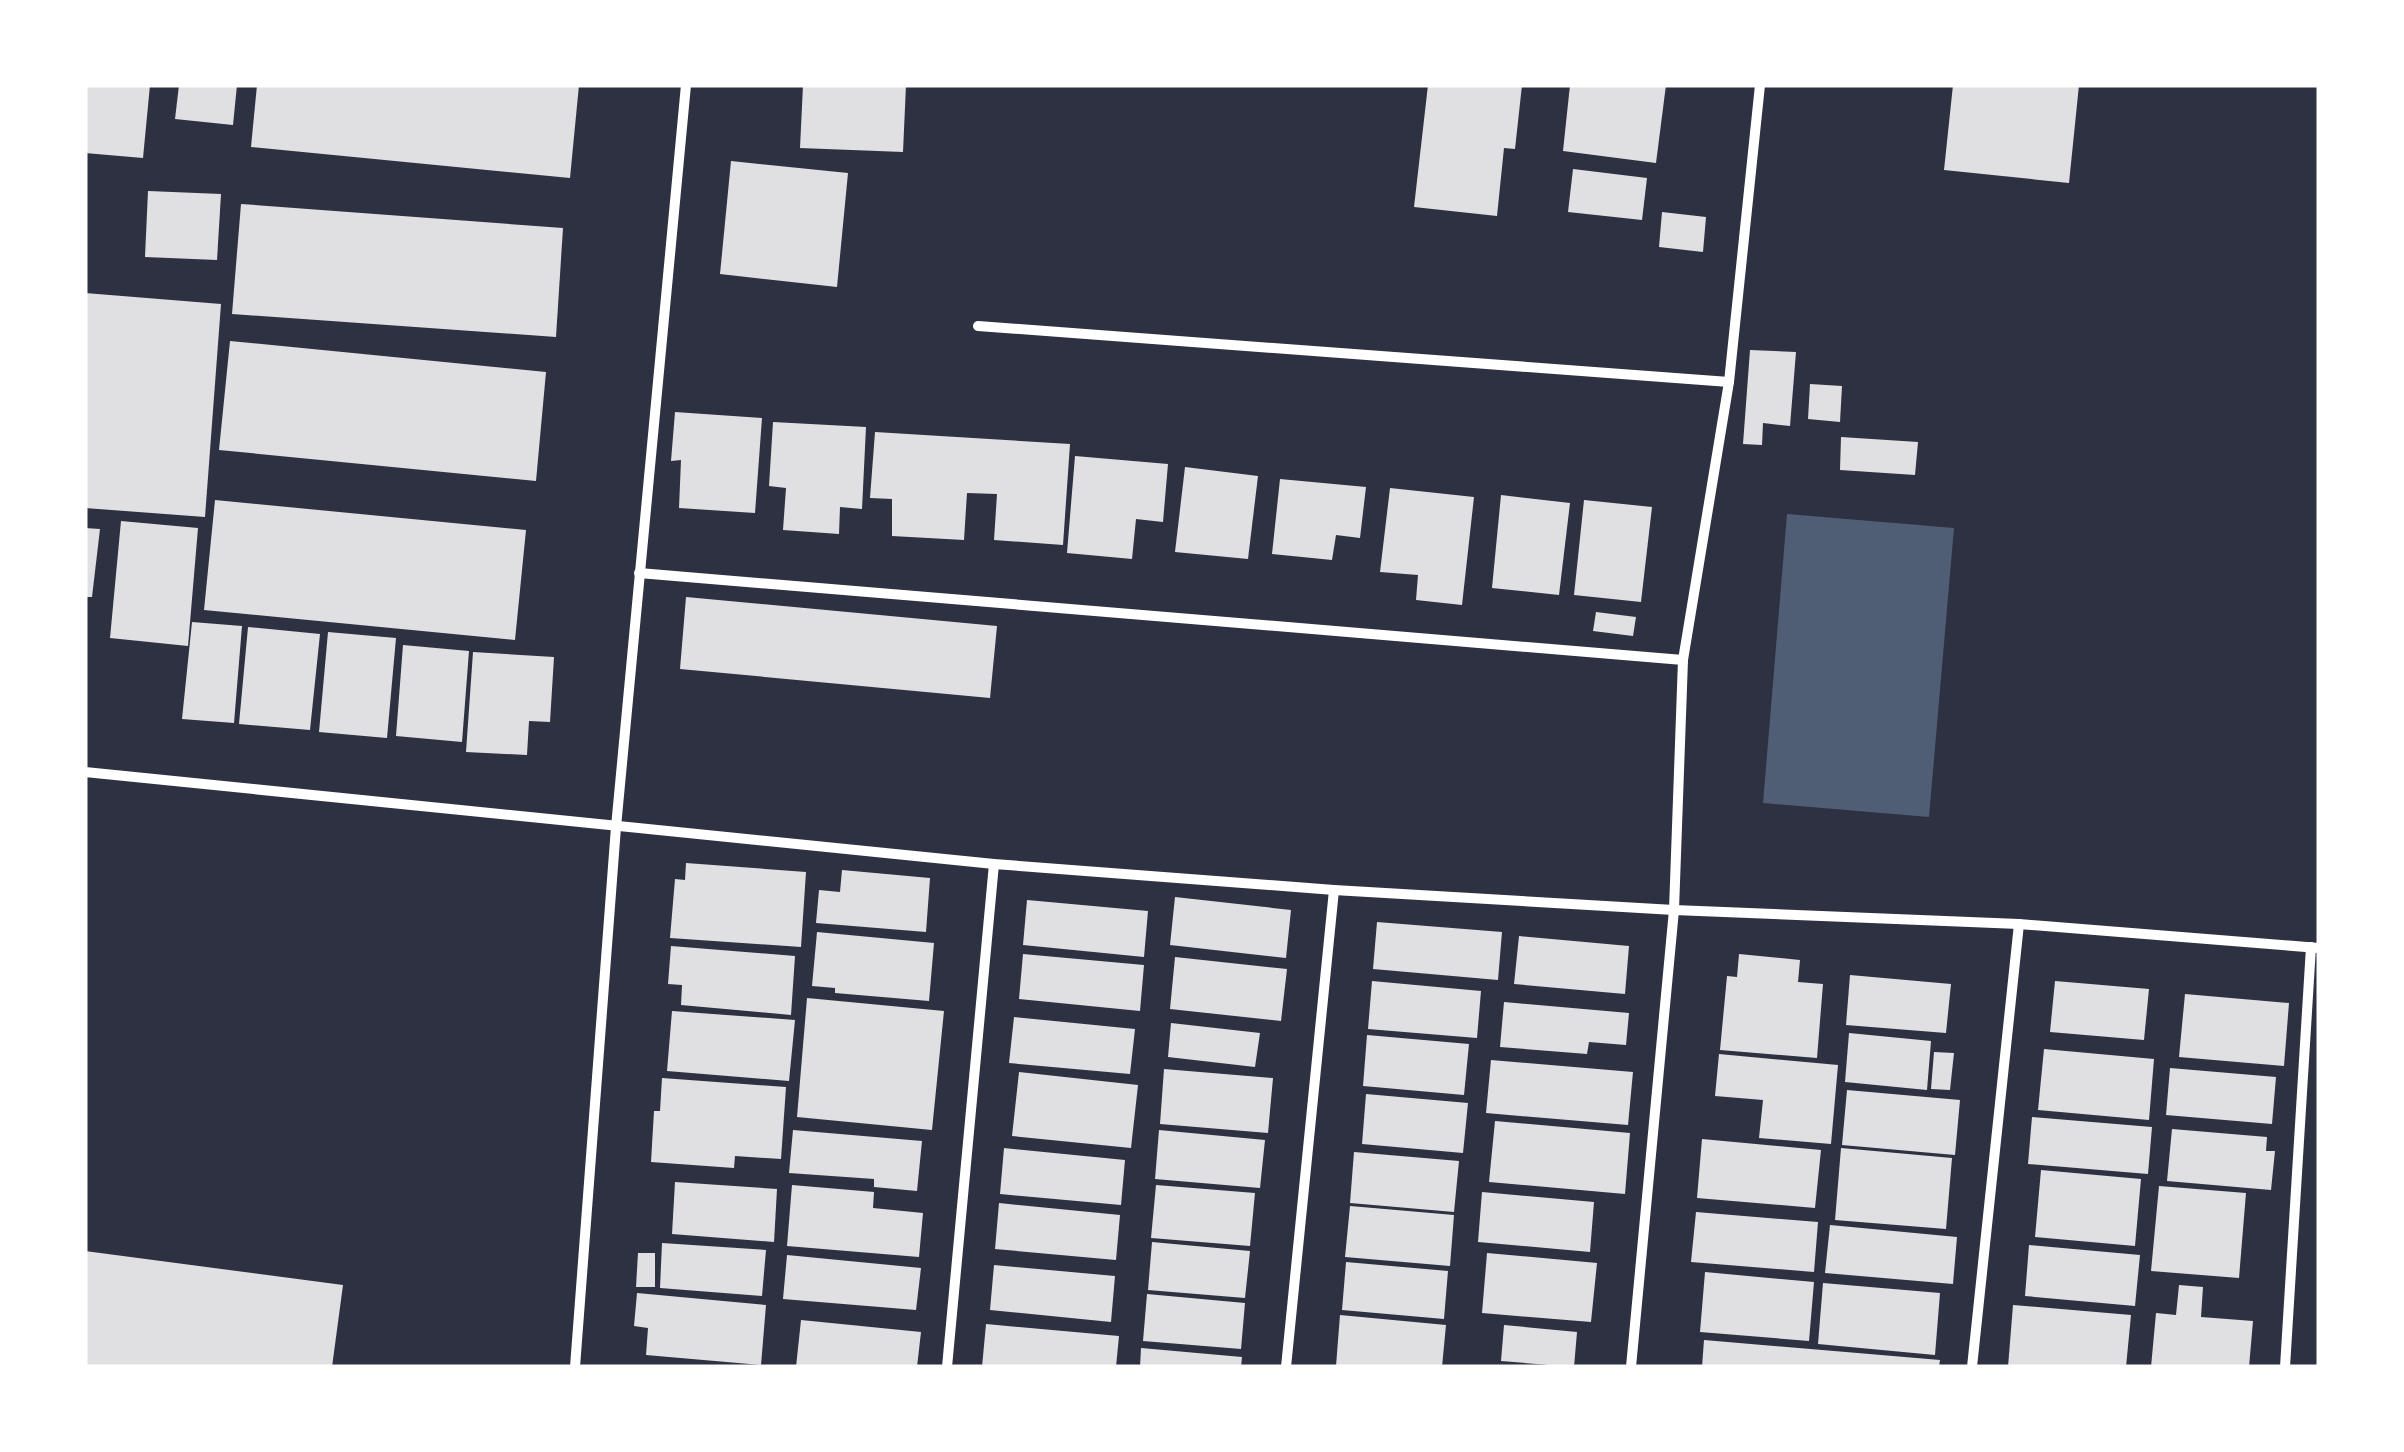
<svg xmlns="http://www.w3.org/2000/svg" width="2404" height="1452" font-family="'Work Sans',sans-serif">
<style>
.water{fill:#4f5d75}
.building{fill:#e0e0e3}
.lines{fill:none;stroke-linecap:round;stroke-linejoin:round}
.minor{stroke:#fff;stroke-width:10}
</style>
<rect width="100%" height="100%" fill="#2d3142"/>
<path class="water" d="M1787,514l167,14 -25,289 -166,-14z"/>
<g class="building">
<path d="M85,85h65l-7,73 -58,-5z"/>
<path d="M179,85h58l-4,40 -58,-6z"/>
<path d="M257,85h322l-9,93 -319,-31z"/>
<path d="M803,85h103l-3,67 -103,-4z"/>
<path d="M1428,85h94l-7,64 -11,-1 -7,68 -83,-9z"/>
<path d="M1570,85h96l-10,78 -93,-12z"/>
<path d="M1953,85h126l-10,98 -125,-13z"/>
<path d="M731,161l117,12 -11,114 -117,-13z"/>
<path d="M1573,169l74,9 -5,42 -74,-8z"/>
<path d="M148,191l73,3 -4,66 -72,-3z"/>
<path d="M241,204l322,24 -7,109 -324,-23z"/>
<path d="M1662,212l44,5 -3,35 -44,-5z"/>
<path d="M85,293l136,11 -16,213 -120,-9z"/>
<path d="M230,341l316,31 -10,109 -317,-31z"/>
<path d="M1750,350l46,2 -6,74 -27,-3 -1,22 -19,-1z"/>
<path d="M1810,384l32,2 -2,36 -32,-3z"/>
<path d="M675,412l87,6 -7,95 -76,-5 2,-48 -10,1z"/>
<path d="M773,422l93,5 -4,82 -22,-2 -1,27 -56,-4 3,-42 -17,-2z"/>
<path d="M875,432l195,12 -7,101 -69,-5 3,-46 -30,-1 -3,47 -72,-4v-37l-22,-1z"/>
<path d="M1841,437l77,5 -3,33 -75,-5z"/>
<path d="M1075,456l93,8 -5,58 -27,-3 -4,40 -65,-6z"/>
<path d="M1185,467l73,9 -10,83 -73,-7z"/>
<path d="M1280,479l86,8 -6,51 -24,-3 -4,25 -60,-6z"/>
<path d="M1390,488l84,9 -12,108 -46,-5 2,-25 -38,-3z"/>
<path d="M1501,495l69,8 -11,92 -67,-7z"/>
<path d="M215,500l311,30 -11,110 -311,-30z"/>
<path d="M1584,500l68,7 -11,95 -67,-7z"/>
<path d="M121,521l77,7 -10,118 -78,-8z"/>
<path d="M85,528l15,1 -8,68h-7z"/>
<path d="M686,597l311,29 -7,72 -310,-29z"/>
<path d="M1596,612l40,5 -3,19 -40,-5z"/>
<path d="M192,622l50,4 -8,97 -52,-4z"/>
<path d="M248,627l72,7 -10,96 -71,-6z"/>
<path d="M328,632l68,6 -9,100 -68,-6z"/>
<path d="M403,645l66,6 -7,91 -66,-6z"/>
<path d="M473,652l81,5 -4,65 -21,-1 -2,34 -61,-3z"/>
<path d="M686,863l120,9 -5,75 -131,-9 5,-59 10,1z"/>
<path d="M842,870l88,8 -4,54 -110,-9 3,-33 21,2z"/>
<path d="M1175,897l116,13 -5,48 -116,-13z"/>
<path d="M1027,900l121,11 -4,46 -121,-12z"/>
<path d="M1377,922l125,10 -4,48 -125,-11z"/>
<path d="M817,932l117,11 -5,58 -94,-8v-5l-23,-2z"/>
<path d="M1519,936l110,10 -4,48 -111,-10z"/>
<path d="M671,946l124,10 -4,59 -110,-10 1,-20 -14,-1z"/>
<path d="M1023,954l121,11 -4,46 -121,-12z"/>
<path d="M1739,954l61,6 -2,22 25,2 -6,74 -97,-8 7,-74 10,1z"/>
<path d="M1175,957l112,12 -6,52 -111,-12z"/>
<path d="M1850,975l101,9 -5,49 -100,-8z"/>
<path d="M1372,981l109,10 -4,47 -109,-9z"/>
<path d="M2055,981l94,8 -5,51 -94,-8z"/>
<path d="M2185,994l104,9 -5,63 -105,-9z"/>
<path d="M807,998l137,13 -12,119 -135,-13z"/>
<path d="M1504,1002l125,11 -3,32 -37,-3 -2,12 -87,-7z"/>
<path d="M672,1011l123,9 -6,61 -122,-10z"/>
<path d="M1014,1017l121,12 -5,45 -121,-11z"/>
<path d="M1171,1023l89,10 -5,34 -87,-10z"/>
<path d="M1849,1033l82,8 -4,49 -82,-8z"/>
<path d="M1367,1035l102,9 -5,51 -101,-9z"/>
<path d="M2044,1049l110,10 -5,61 -111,-10z"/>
<path d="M1934,1052l20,1 -4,37 -19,-1z"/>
<path d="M1719,1054l119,11 -7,79 -72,-6 4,-38 -48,-4z"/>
<path d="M1491,1060l142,12 -5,53 -142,-12z"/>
<path d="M2170,1068l106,9 -4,47 -106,-9z"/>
<path d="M1164,1069l109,9 -5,55 -108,-9z"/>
<path d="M1019,1072l119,13 -7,63 -119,-12z"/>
<path d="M662,1078l124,9 -5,72 -46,-3 -1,12 -83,-6 3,-51h6z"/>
<path d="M1847,1090l113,10 -5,55 -113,-10z"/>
<path d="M1366,1094l102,9 -5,50 -101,-9z"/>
<path d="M2032,1117l120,10 -4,47 -120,-10z"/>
<path d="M1495,1121l135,12 -5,61 -136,-12z"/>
<path d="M2172,1129l95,8 -1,14h9l-4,39 -104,-9z"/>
<path d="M793,1130l129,11 -5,50 -43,-4v-8l-85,-6z"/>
<path d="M1159,1130l106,10 -5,48 -105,-9z"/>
<path d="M1702,1139l119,11 -6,58 -118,-10z"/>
<path d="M1004,1148l121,12 -4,45 -121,-11z"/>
<path d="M1841,1148l111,10 -6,71 -111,-9z"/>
<path d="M1354,1152l105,9 -5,51 -104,-9z"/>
<path d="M2041,1170l100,9 -6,67 -100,-9z"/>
<path d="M675,1182l102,7 -3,53 -102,-8z"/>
<path d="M792,1185l82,7 -1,16 50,5 -4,44 -132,-11z"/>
<path d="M1156,1185l99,8 -5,53 -99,-8z"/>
<path d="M2159,1186l87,7 -7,85 -88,-7z"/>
<path d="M1482,1192l112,10 -4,50 -112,-10z"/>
<path d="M999,1203l121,12 -4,45 -121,-11z"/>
<path d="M1350,1206l104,9 -4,51 -105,-9z"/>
<path d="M1696,1212l122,10 -4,50 -123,-10z"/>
<path d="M1830,1225l127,12 -4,47 -128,-11z"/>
<path d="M1152,1242l98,9 -5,47 -97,-8z"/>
<path d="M662,1243l104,7 -4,46 -102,-8z"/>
<path d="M2029,1245l111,10 -5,51 -110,-10z"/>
<path d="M85,1251l258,34 -11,82h-247z"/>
<path d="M638,1253h17v34h-19z"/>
<path d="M1487,1253l110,10 -6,59 -109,-9z"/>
<path d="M787,1255l134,13 -5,42 -133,-11z"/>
<path d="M1346,1262l102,9 -4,48 -102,-9z"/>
<path d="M994,1265l121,11 -4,46 -121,-12z"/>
<path d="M1705,1272l109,10 -5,59 -109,-9z"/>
<path d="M1823,1283l117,10 -5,62 -117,-11z"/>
<path d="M2179,1285l24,2 -2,30 52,4 -4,46h-98l5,-54 20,2z"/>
<path d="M637,1293l129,12 -5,60 -115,-10 2,-27 -14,-2z"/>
<path d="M1147,1294l98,9 -4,46 -98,-8z"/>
<path d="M2013,1305l118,10 -5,52h-118z"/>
<path d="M1340,1315l106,10 -4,42 -106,-1z"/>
<path d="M801,1320l120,12 -4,35h-121z"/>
<path d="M986,1324l133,12 -3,31h-134z"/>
<path d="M1504,1325l73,7 -3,35 -73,-6z"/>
<path d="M1704,1340l236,20 -1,7h-237z"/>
<path d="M1141,1348l101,9 -1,10h-101z"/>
</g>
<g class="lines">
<g class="minor">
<path d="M978,326l751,56"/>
<path d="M639,573l1044,87"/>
<path d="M85,772l909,92 340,26 340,20 345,14 300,24"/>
<path d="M575,1367l41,-540 70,-742"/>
<path d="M947,1367l47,-503"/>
<path d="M1286,1367l48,-477"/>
<path d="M1631,1367l43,-457 9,-250 46,-278 31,-297"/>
<path d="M1972,1367l47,-443"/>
<path d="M2285,1367l26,-420"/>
</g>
</g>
<rect width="2404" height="1452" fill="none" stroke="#ffffff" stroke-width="175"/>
</svg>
